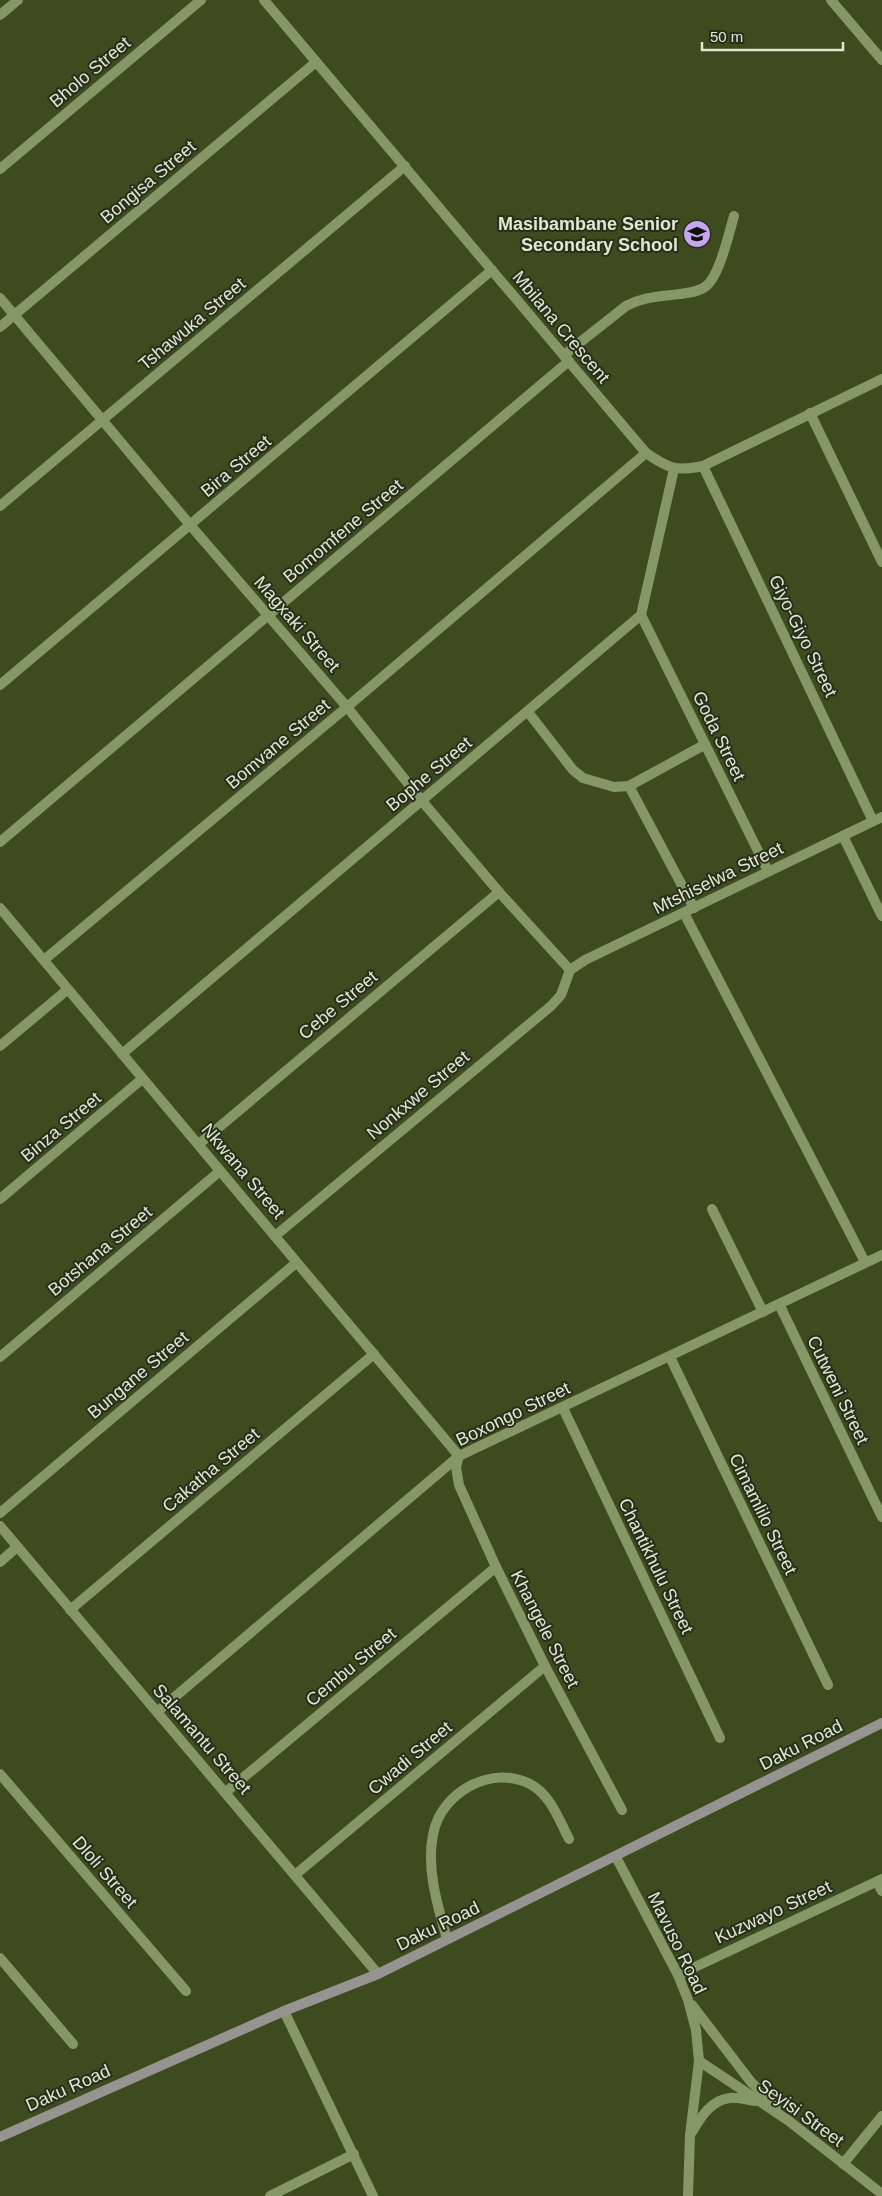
<svg xmlns="http://www.w3.org/2000/svg" width="882" height="2196" font-family="Helvetica,sans-serif">
<style>
.lines{fill:none;stroke-linecap:round;stroke-linejoin:round}
.service{stroke:#869767;stroke-width:10}
.minor{stroke:#869767;stroke-width:10}
.tertiary{stroke:#869767;stroke-width:10}
.secondary{stroke:#969391;stroke-width:10}
.labels{text-anchor:middle;dominant-baseline:central;stroke-width:4;stroke-linejoin:round;paint-order:stroke}
.street-label{font-size:18px;fill:#e0e9d0;stroke:#282e1b}
.poi-label{font-size:18px;font-weight:bold;fill:#e0e9d0;stroke:#282e1b;text-anchor:end}
</style>
<rect width="100%" height="100%" fill="#3d4b1e"/>
<g class="lines">
<g class="service">
<path d="M564,355l62,-49c15,-8 29,-9 45,-11 11,-1 25,-2 34,-8 14,-9 24,-54 29,-71"/>
<path d="M712,1209l51,103"/>
<path d="M447,1939c-9,-32 -21,-70 -14,-104 7,-42 58,-71 97,-51 21,11 29,36 39,55"/>
</g>
<g class="minor">
<path d="M264,0l382,453c22,15 29,19 57,13l179,-87"/>
<path d="M831,0l51,60"/>
<path d="M0,15l18,-15"/>
<path d="M0,169l201,-169"/>
<path d="M0,298l191,228 156,181 75,94 77,91 71,78"/>
<path d="M0,327l316,-265"/>
<path d="M810,413l72,149"/>
<path d="M703,466l170,355"/>
<path d="M0,506l405,-340"/>
<path d="M641,615l127,256"/>
<path d="M0,685l492,-415"/>
<path d="M528,712l45,58 10,8 31,9 15,-1 75,-41"/>
<path d="M629,786l65,122"/>
<path d="M843,836l39,80"/>
<path d="M0,842l569,-481"/>
<path d="M0,908l459,548 -3,11 3,18 37,82 49,99 77,144"/>
<path d="M684,913l181,349"/>
<path d="M44,960l303,-253 299,-254"/>
<path d="M570,970l15,-10 297,-143"/>
<path d="M0,1046l67,-56"/>
<path d="M122,1054l519,-439 33,-146"/>
<path d="M199,1144l300,-252"/>
<path d="M0,1199l142,-120"/>
<path d="M275,1236l276,-230 10,-11 9,-25"/>
<path d="M779,1304l103,213"/>
<path d="M0,1357l220,-186"/>
<path d="M670,1357l158,328"/>
<path d="M563,1408l157,330"/>
<path d="M0,1513l296,-250"/>
<path d="M0,1562l17,-15"/>
<path d="M70,1610l304,-256"/>
<path d="M157,1712l302,-256 423,-201"/>
<path d="M0,1774l186,217"/>
<path d="M226,1792l270,-225"/>
<path d="M295,1875l250,-209"/>
<path d="M877,1882l5,9"/>
<path d="M0,1958l73,86"/>
<path d="M678,1975l204,-96"/>
<path d="M284,2011l89,185"/>
<path d="M843,2164l39,-48"/>
<path d="M270,2196l84,-42"/>
</g>
<g class="tertiary">
<path d="M0,1526l378,448"/>
<path d="M616,1857l62,118 10,25 8,30 3,31 -9,74 -2,61"/>
<path d="M692,2005l59,77 25,25"/>
<path d="M699,2061l90,60 93,73"/>
<path d="M692,2132c9,-15 19,-32 38,-34 8,-1 17,2 25,3"/>
</g>
<path class="secondary" d="M0,2137l284,-126 94,-37 504,-251"/>
</g>
<defs>
<g id="school-disc" transform="scale(1.4375)"><circle r="9.5" fill="#c7a6f0" stroke="#282e1b"/><path d="M0-5L7-2L0 1L-7-2ZM-4 1L0 2.5L4 1V4Q0 6-4 4Z" fill="#111"/></g>
</defs>
<g fill-rule="evenodd">
<use href="#school-disc" x="697" y="234"/>
</g>
<g class="labels">
<g class="street-label">
<text transform="translate(90 72) rotate(-40)">Bholo Street</text>
<text transform="translate(148 182) rotate(-40)">Bongisa Street</text>
<text transform="translate(192 324) rotate(-40)">Tshawuka Street</text>
<text transform="translate(561 327) rotate(50)">Mbilana Crescent</text>
<text transform="translate(236 466) rotate(-40)">Bira Street</text>
<text transform="translate(343 531) rotate(-40)">Bomomfene Street</text>
<text transform="translate(297 624) rotate(49)">Magxaki Street</text>
<text transform="translate(803 636) rotate(64)">Giyo-Giyo Street</text>
<text transform="translate(719 736) rotate(64)">Goda Street</text>
<text transform="translate(278 744) rotate(-40)">Bomvane Street</text>
<text transform="translate(429 774) rotate(-40)">Bophe Street</text>
<text transform="translate(718 878) rotate(-26)">Mtshiselwa Street</text>
<text transform="translate(338 1005) rotate(-40)">Cebe Street</text>
<text transform="translate(418 1095) rotate(-40)">Nonkxwe Street</text>
<text transform="translate(61 1127) rotate(-40)">Binza Street</text>
<text transform="translate(243 1171) rotate(50)">Nkwana Street</text>
<text transform="translate(100 1251) rotate(-40)">Botshana Street</text>
<text transform="translate(138 1375) rotate(-40)">Bungane Street</text>
<text transform="translate(838 1390) rotate(64)">Cutweni Street</text>
<text transform="translate(513 1414) rotate(-26)">Boxongo Street</text>
<text transform="translate(211 1470) rotate(-40)">Cakatha Street</text>
<text transform="translate(763 1514) rotate(64)">Cimamlilo Street</text>
<text transform="translate(656 1566) rotate(64)">Chantikhulu Street</text>
<text transform="translate(545 1629) rotate(63)">Khangele Street</text>
<text transform="translate(351 1667) rotate(-40)">Cembu Street</text>
<text transform="translate(202 1739) rotate(49)">Salamantu Street</text>
<text transform="translate(801 1745) rotate(-27)">Daku Road</text>
<text transform="translate(410 1758) rotate(-40)">Cwadi Street</text>
<text transform="translate(105 1872) rotate(49)">Dloli Street</text>
<text transform="translate(773 1912) rotate(-25)">Kuzwayo Street</text>
<text transform="translate(438 1926) rotate(-26)">Daku Road</text>
<text transform="translate(677 1943) rotate(64)">Mavuso Road</text>
<text transform="translate(68 2088) rotate(-24)">Daku Road</text>
<text transform="translate(801 2113) rotate(36)">Seyisi Street</text>
</g>
<g class="poi-label">
<text x="678" y="224">Masibambane Senior<tspan x="678" dy="21">Secondary School</tspan></text>
</g>
</g>
<path d="M702 42v8h141v-8" fill="none" stroke="#e0e9d0" stroke-width="2.5"/>
<text x="710" y="42" font-size="15" fill="#e0e9d0" stroke="#282e1b" stroke-width="4" paint-order="stroke">50 m</text>
</svg>
